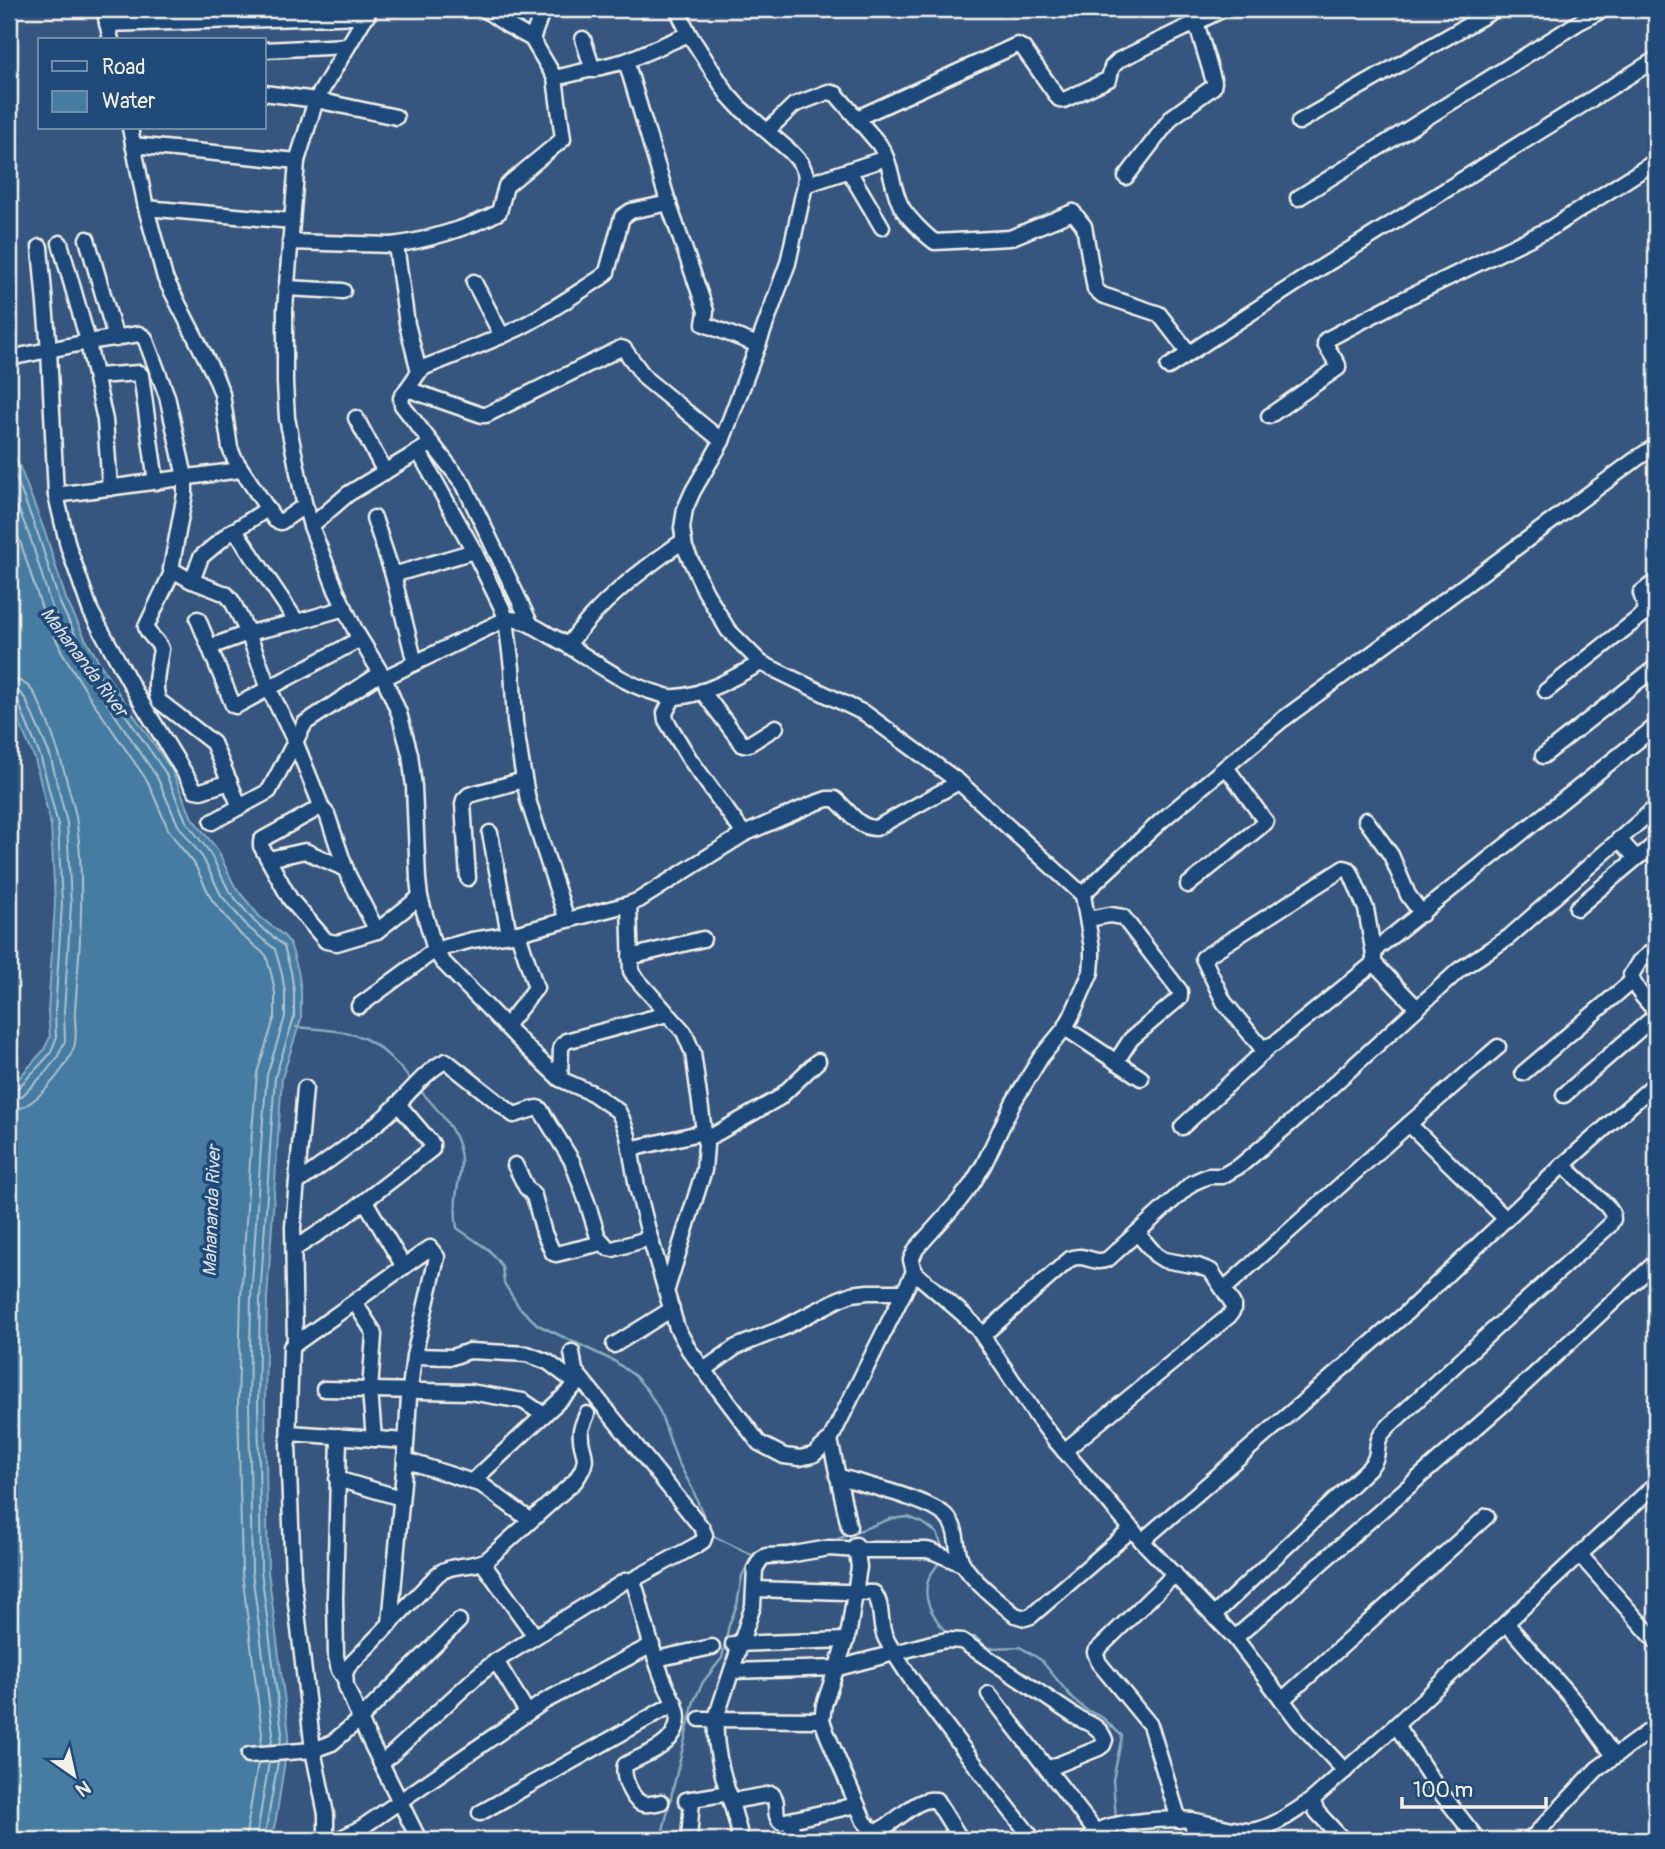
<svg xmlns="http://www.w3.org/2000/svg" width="1665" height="1849" font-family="Pangolin,sans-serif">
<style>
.water{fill:#467ca2;stroke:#8cabbe;stroke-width:2}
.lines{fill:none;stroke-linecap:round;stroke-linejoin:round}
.shore{stroke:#aec2cc;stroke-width:2}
.stream{stroke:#8cabbe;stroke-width:2.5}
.minor-casing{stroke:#f4f1e8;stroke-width:19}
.minor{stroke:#1f4a7a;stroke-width:14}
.labels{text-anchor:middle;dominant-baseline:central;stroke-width:7;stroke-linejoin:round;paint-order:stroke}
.water-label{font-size:19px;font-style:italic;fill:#dadfde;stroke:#1f4a7a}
</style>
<rect width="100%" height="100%" fill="#365680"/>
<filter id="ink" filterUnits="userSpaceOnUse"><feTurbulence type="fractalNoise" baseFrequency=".0143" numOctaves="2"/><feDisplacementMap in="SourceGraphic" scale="14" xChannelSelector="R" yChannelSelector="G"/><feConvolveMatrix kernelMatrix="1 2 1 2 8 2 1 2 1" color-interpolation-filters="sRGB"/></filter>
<g filter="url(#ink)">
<path class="water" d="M9,439l37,96 20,64 20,41 27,45 58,84 21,49 25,31 18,38 25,30 23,18 7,8 8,28 3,19v29l-19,59 -15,221 -2,105 3,167 21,163 -13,85 -5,21h-262v-751l35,-39 6,-13 -2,-25 7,-108 -4,-78 -16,-67 -26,-60z"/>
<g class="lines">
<g class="shore">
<path d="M9,460l30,77 20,64 20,42 28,45 58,84 21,49 24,32 19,38 26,31 29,24 7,26 3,19v27l-19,59 -4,56 -11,166 -2,104 3,168 21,162 -2,11"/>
<path d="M9,485l22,55 20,65 21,42 28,46 57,84 21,48 25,33 18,37 28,33 26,21 7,25 3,18v25l-18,58 -5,57 -11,166 -2,105 3,169 21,161 -2,11"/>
<path d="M9,514l12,30 21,65 20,43 29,47 57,83 20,47 11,16 15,18 18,37 29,35 25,20 6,22 3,16v23l-18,57 -5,58 -11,167 -3,105 4,170 20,160 -1,12"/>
<path d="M9,679c25,1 30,24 39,44 9,23 16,46 22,70 3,10 6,21 7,31 8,62 3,124 -2,186 -1,12 3,25 -1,37 -8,22 -40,63 -65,64"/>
<path d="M9,689l9,2 7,7 25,57 17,68 4,82 -7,107 1,29 -8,17 -12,15 -24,24 -12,3"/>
<path d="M9,698l5,1 4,3 23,56 17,67 4,79 -7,108 1,27 -6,15 -11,12 -23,24 -7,2"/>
<path d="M245,1840l13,-77"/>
<path d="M256,1840l13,-78"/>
<path d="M264,1840l14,-78"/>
</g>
<g class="stream">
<path d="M639,9l4,7"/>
<path d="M296,1027c21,2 45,3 65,10 20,8 37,28 51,44"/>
<path d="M418,1088c17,19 37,38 42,64 3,12 -1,26 -3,38 -2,13 -2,25 0,38l32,22 13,16 2,17 15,24 19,18 76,36 21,15 13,15 12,21 17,48 15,28 15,36"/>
<path d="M711,1533l1,2 40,20h6"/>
<path d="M830,1542l60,-23 18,-2 15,6 14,10 6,16"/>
<path d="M940,1559c-2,8 -8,12 -11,19 -9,22 6,40 18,56"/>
<path d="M969,1637h6l13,11 32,-1 21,13 31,38 13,11 18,9 19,18 -9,44 3,40"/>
<path d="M1117,1830l1,10"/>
<path d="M663,1840l-1,-5 32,-134 9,-19 19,-24 7,-33 8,-20 5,-29 10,-20"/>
</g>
<g class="minor-casing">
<g id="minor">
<path d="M104,9l7,31"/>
<path d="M484,9l23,16 25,14 23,39 71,-17 63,-27"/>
<path d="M677,9l12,25 39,61 11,12 52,45 10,11 5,12 -1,10 -17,78 -30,82 -36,96 -29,50 -8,18 -3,19 3,20 20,43 23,39 33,33 105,51 93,68 124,113"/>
<path d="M107,24l260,-8"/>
<path d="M532,39l11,-30"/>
<path d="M583,39l10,31"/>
<path d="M264,50l84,-4"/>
<path d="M626,61l43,144 37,106 -2,13 54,21"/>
<path d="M264,93l52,7 80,17"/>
<path d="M857,118l160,-73 6,3 36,51 5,1 45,-21 3,-12 7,-7 105,-51"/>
<path d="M1299,122l197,-113"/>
<path d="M130,128l16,80 19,70 50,98 7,18 8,54 4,10 41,62 6,2 23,-16 2,2 5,18 25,64 20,42 28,46 15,35 11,41 4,33 4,92 2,18 15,53 7,11 84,86 34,32 32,14 26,18 4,8 6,17 9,51 12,47 28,94 12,22 70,93 25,13 16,2 13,-3 17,-15 84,-168"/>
<path d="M767,131l27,-26 34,-13 8,2 43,50c13,19 12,42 22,62 5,10 25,30 34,36l75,-4 63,-26 11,14 11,63 7,6 57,19 30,39"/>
<path d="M133,145l164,16"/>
<path d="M849,171l33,56"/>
<path d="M1126,177l46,-60 41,-30 1,-5 -22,-73"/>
<path d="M805,185l81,-27"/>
<path d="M1298,198l283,-177 23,-12"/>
<path d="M146,208l146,13"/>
<path d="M87,239l29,100"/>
<path d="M290,242l101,3c31,-3 81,-18 108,-33l7,-26 57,-47 -8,-61"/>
<path d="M60,243l26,91 19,86 5,68"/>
<path d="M396,245l11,79 12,48"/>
<path d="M40,247l9,103 7,145 12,51 23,66 47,85 57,93 6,1 29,-9"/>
<path d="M474,282l28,54"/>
<path d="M286,288l57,3"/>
<path d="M19,356l69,-14 51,-8 6,4 22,58 18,81v17l-14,75 19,11 36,14 6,7 16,32 21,56 26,52 25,62 -1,5 -56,31 -2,2v5l29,53 36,42 11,2 40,-12 43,-34"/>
<path d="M1168,367l141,-92 347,-216"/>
<path d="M96,376l43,-3 2,2 15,107"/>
<path d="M407,389l75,26h4l135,-67 3,1 22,30 76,62"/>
<path d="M1269,416l69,-48v-3l-13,-21 1,-4 72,-38 153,-74 105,-67"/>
<path d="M356,418l29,54"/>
<path d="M419,452l55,99 28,57 4,11 6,49 3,54 7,45 6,33 39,120"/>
<path d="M56,495l184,-25"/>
<path d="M305,507l-18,-89 -2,-35v-74l12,-148 19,-61 54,-91"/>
<path d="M374,518l19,57 22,88"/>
<path d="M311,526l37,-32 78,-47"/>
<path d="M235,530l32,-21"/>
<path d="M173,570l-27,57c2,9 12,13 15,22 -2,15 -9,38 -2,52l54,42 27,64"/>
<path d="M393,575l81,-24"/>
<path d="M192,581l9,-24 31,-26 3,-1 62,92"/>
<path d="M198,619l35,86 3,1 124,-67"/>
<path d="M531,625l-67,-140 -62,-80 -1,-7 18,-26 6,-5c31,-12 62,-24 92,-38 30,-15 57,-34 85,-52l5,-5 15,-55 9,-6 38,-8"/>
<path d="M568,645c31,-43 72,-74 115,-104"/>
<path d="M210,647l38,-14 49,-11 48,-14"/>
<path d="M384,678l122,-59c17,-1 31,9 45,17 37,19 68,48 109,58 5,2 10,4 16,3 30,-2 58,-20 85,-34"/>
<path d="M702,691l41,54 6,-1 27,-17"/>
<path d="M1546,691l99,-78 1,-3 -5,-17 15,-12"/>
<path d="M673,698l-8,15 1,7 23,38 55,76"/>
<path d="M1543,756l113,-89"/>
<path d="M320,806l7,8 20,59 30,58"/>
<path d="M1366,820l25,35 17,40 14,19"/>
<path d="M212,822l57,-31 36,-68 76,-50"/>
<path d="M490,833l19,101"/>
<path d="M1619,839l16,18 8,-3 13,-11"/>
<path d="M269,859l36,-8 41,18"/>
<path d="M468,878l-5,-74 1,-4 5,-5 55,-15"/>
<path d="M1188,885l78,-63 -40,-55"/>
<path d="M629,904l2,67 3,5 50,56 9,21 13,92 -1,13 -1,12 -37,119"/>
<path d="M1577,908l62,-52"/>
<path d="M1088,919l22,-4 13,2 57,74v6l-4,4 -45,38 -15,23"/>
<path d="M1656,948l-17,14 -8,13c3,14 16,26 25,37"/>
<path d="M1374,955l-8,-46 -15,-36 -3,-4 -4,-1 -141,90 21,44 38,46 12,-4 100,-81"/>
<path d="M630,957l73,-18"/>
<path d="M359,1006l76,-56 37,-10 46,-7 111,-29 10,-4 105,-66 69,-30 14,-5h8c14,11 22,29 41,29l83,-46"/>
<path d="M1417,1008l-43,-45v-8l3,-7 279,-222"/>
<path d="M506,1026l30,-38 -18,-55"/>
<path d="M1065,1028l76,50"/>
<path d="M1523,1073l109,-92"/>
<path d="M560,1079l1,-32 5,-6 101,-27"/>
<path d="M1564,1095l92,-80"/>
<path d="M1409,1124l97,95"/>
<path d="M1182,1127l86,-79"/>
<path d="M705,1140l74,-42 39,-37"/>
<path d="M630,1149l74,-17"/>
<path d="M515,1165l11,22 8,9 10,37 9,20 3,1 46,-11"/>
<path d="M297,1183c31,-22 63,-44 92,-70 16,-15 38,-44 57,-52l68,54 23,-7 3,1 32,52 16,44 10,32 10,11 5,1 37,-11"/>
<path d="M365,1201l39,66"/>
<path d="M294,1249l51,-33 87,-67v-5l-34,-40"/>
<path d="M1224,1289l185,-165 89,-77"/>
<path d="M355,1303l18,28 1,4 -4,55 4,49"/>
<path d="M983,1335l87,-76c16,-7 23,7 38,0l84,-76 16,-7h14l19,-11 59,-50 159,-145 50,-33 147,-130"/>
<path d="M295,1343l-2,-116 12,-139"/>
<path d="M614,1345l58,-36"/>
<path d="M414,1356l38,1 17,-6 58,3 21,8 29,22"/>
<path d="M704,1370l32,-23 47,-19 56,-29 13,-5 16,-2h36"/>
<path d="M575,1371l127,157 3,7 -2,6 -6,4 -65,35"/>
<path d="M324,1389l146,3 53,9 21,14"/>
<path d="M289,1433l117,8"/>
<path d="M339,1436l-4,162 1,58 3,14 6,9"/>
<path d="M830,1440l19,87"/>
<path d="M1064,1451l165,-135 4,-6v-6l-22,-33 -13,-5 -34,-6 -8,-5 -19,-22"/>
<path d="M405,1460l77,25 48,35"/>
<path d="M837,1476c25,8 94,24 110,41 13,14 7,30 15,45 8,17 38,40 53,53l10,3 6,-2 101,-87"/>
<path d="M337,1479l64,19"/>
<path d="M473,1481l104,-97 -5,-32"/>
<path d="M1142,1541l262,-226 159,-150 93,-82"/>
<path d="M856,1545l3,22 -10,64 -25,74 -2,15 5,14 37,87 6,7 7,3c20,-7 37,-34 59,-31l25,40"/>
<path d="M1580,1555l76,86"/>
<path d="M482,1562l53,74"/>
<path d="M1175,1574l-80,78 4,11 51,62 29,95"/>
<path d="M755,1589l119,4c10,13 4,31 12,46 21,38 49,72 75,107 24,31 48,64 73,94"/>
<path d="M1214,1615l155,-147c11,-12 6,-16 10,-29 2,-6 7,-10 12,-15l101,-93 117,-105 4,-7 -1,-6 -5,-7 -44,-41"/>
<path d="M1506,1623l69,79 39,54"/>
<path d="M1235,1638l267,-233 154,-143"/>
<path d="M733,1644l114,-4"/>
<path d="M656,1659l56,-12"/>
<path d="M496,1661l31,51"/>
<path d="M732,1671l106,-3 94,-25 15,-3 15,1 114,76c13,7 23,8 29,23l-2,5 -4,3 -52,21"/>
<path d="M989,1694l107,138"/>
<path d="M1282,1700l205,-184"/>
<path d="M700,1719l122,1"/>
<path d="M1396,1725l42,64 40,51"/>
<path d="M249,1755l64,-5 19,-7 28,-24 99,-98"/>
<path d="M381,1764l97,-89 18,-14 129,-80 7,-1c6,11 8,24 11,36 7,24 13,49 24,72 6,13 15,25 9,40 -9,22 -33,26 -51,37 -3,11 7,37 19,39 5,1 12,-1 17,-2"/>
<path d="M1345,1771l-46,-49 -64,-84 -93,-97 -88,-102 -19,-25 -57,-85 -14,-14 -50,-43 -3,-12 5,-11 43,-48 13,-17 12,-20 29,-61 28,-46 24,-29 7,-13 19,-43 1,-12v-12l-9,-53 4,-5 74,-69 121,-101 357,-263 17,-11"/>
<path d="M686,1800l43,-7"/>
<path d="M732,1801l40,-7c8,8 0,20 9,28l76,-17"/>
<path d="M480,1813l195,-110"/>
<path d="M1190,1820l9,20"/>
<path d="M791,1821l1,12 12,7"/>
<path d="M326,1840v-26l-13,-64 -20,-173 -5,-132 3,-98 139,-99 7,9 -23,99 -5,41 -4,63 -15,164"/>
<path d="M338,1840l23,-12 184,-127 107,-56"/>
<path d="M419,1840l-52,-105 -21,-49 -1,-13 3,-6 90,-93c16,-12 34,-5 50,-15l87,-78c20,-28 3,-26 6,-51 1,-5 4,-11 6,-16"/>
<path d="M689,1840l3,-41"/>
<path d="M738,1840l1,-9c-9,-37 -26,-74 -23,-113l37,-112 2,-37 6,-10 5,-3 22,-1 41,-7 29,2h69l7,2 28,12"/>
<path d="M1088,1840c3,-2 5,-6 7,-8 16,-11 76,-14 96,-12 17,3 42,11 58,11 21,-1 46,-20 63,-31"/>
<path d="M1343,1840l-26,-28 -5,-12 84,-75 260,-241"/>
<path d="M1530,1840l67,-71 59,-43"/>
</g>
</g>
<use href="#minor" class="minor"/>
</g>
</g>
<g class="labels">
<g class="water-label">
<text transform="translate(84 662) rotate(53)">Mahananda River</text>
<text transform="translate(212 1211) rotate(-88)">Mahananda River</text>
</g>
</g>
<rect width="1665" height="1849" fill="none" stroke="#1f4a7a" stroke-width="35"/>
<rect x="18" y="18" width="1630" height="1814" fill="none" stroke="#f4f1e8" stroke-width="2.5" filter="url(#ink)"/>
<rect x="38" y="38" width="228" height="91" fill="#1f4a7a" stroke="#748da6" stroke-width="2"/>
<rect x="52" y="61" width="35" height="10" fill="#1f4a7a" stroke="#748da6" stroke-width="2"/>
<text x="102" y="74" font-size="21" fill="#f4f1e8">Road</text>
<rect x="52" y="91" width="35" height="21" fill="#467ca2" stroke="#748da6" stroke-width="2"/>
<text x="102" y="108" font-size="21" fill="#f4f1e8">Water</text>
<g transform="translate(74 1775) rotate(146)" stroke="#1f4a7a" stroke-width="5" paint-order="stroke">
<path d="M0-5L12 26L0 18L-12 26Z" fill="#f4f1e8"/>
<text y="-10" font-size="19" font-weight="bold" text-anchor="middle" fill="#f4f1e8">N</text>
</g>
<path d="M1402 1797v10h144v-10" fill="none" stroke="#f4f1e8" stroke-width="3.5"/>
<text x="1413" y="1797" font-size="21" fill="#f4f1e8" stroke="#1f4a7a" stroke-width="5" paint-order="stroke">100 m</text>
</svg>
